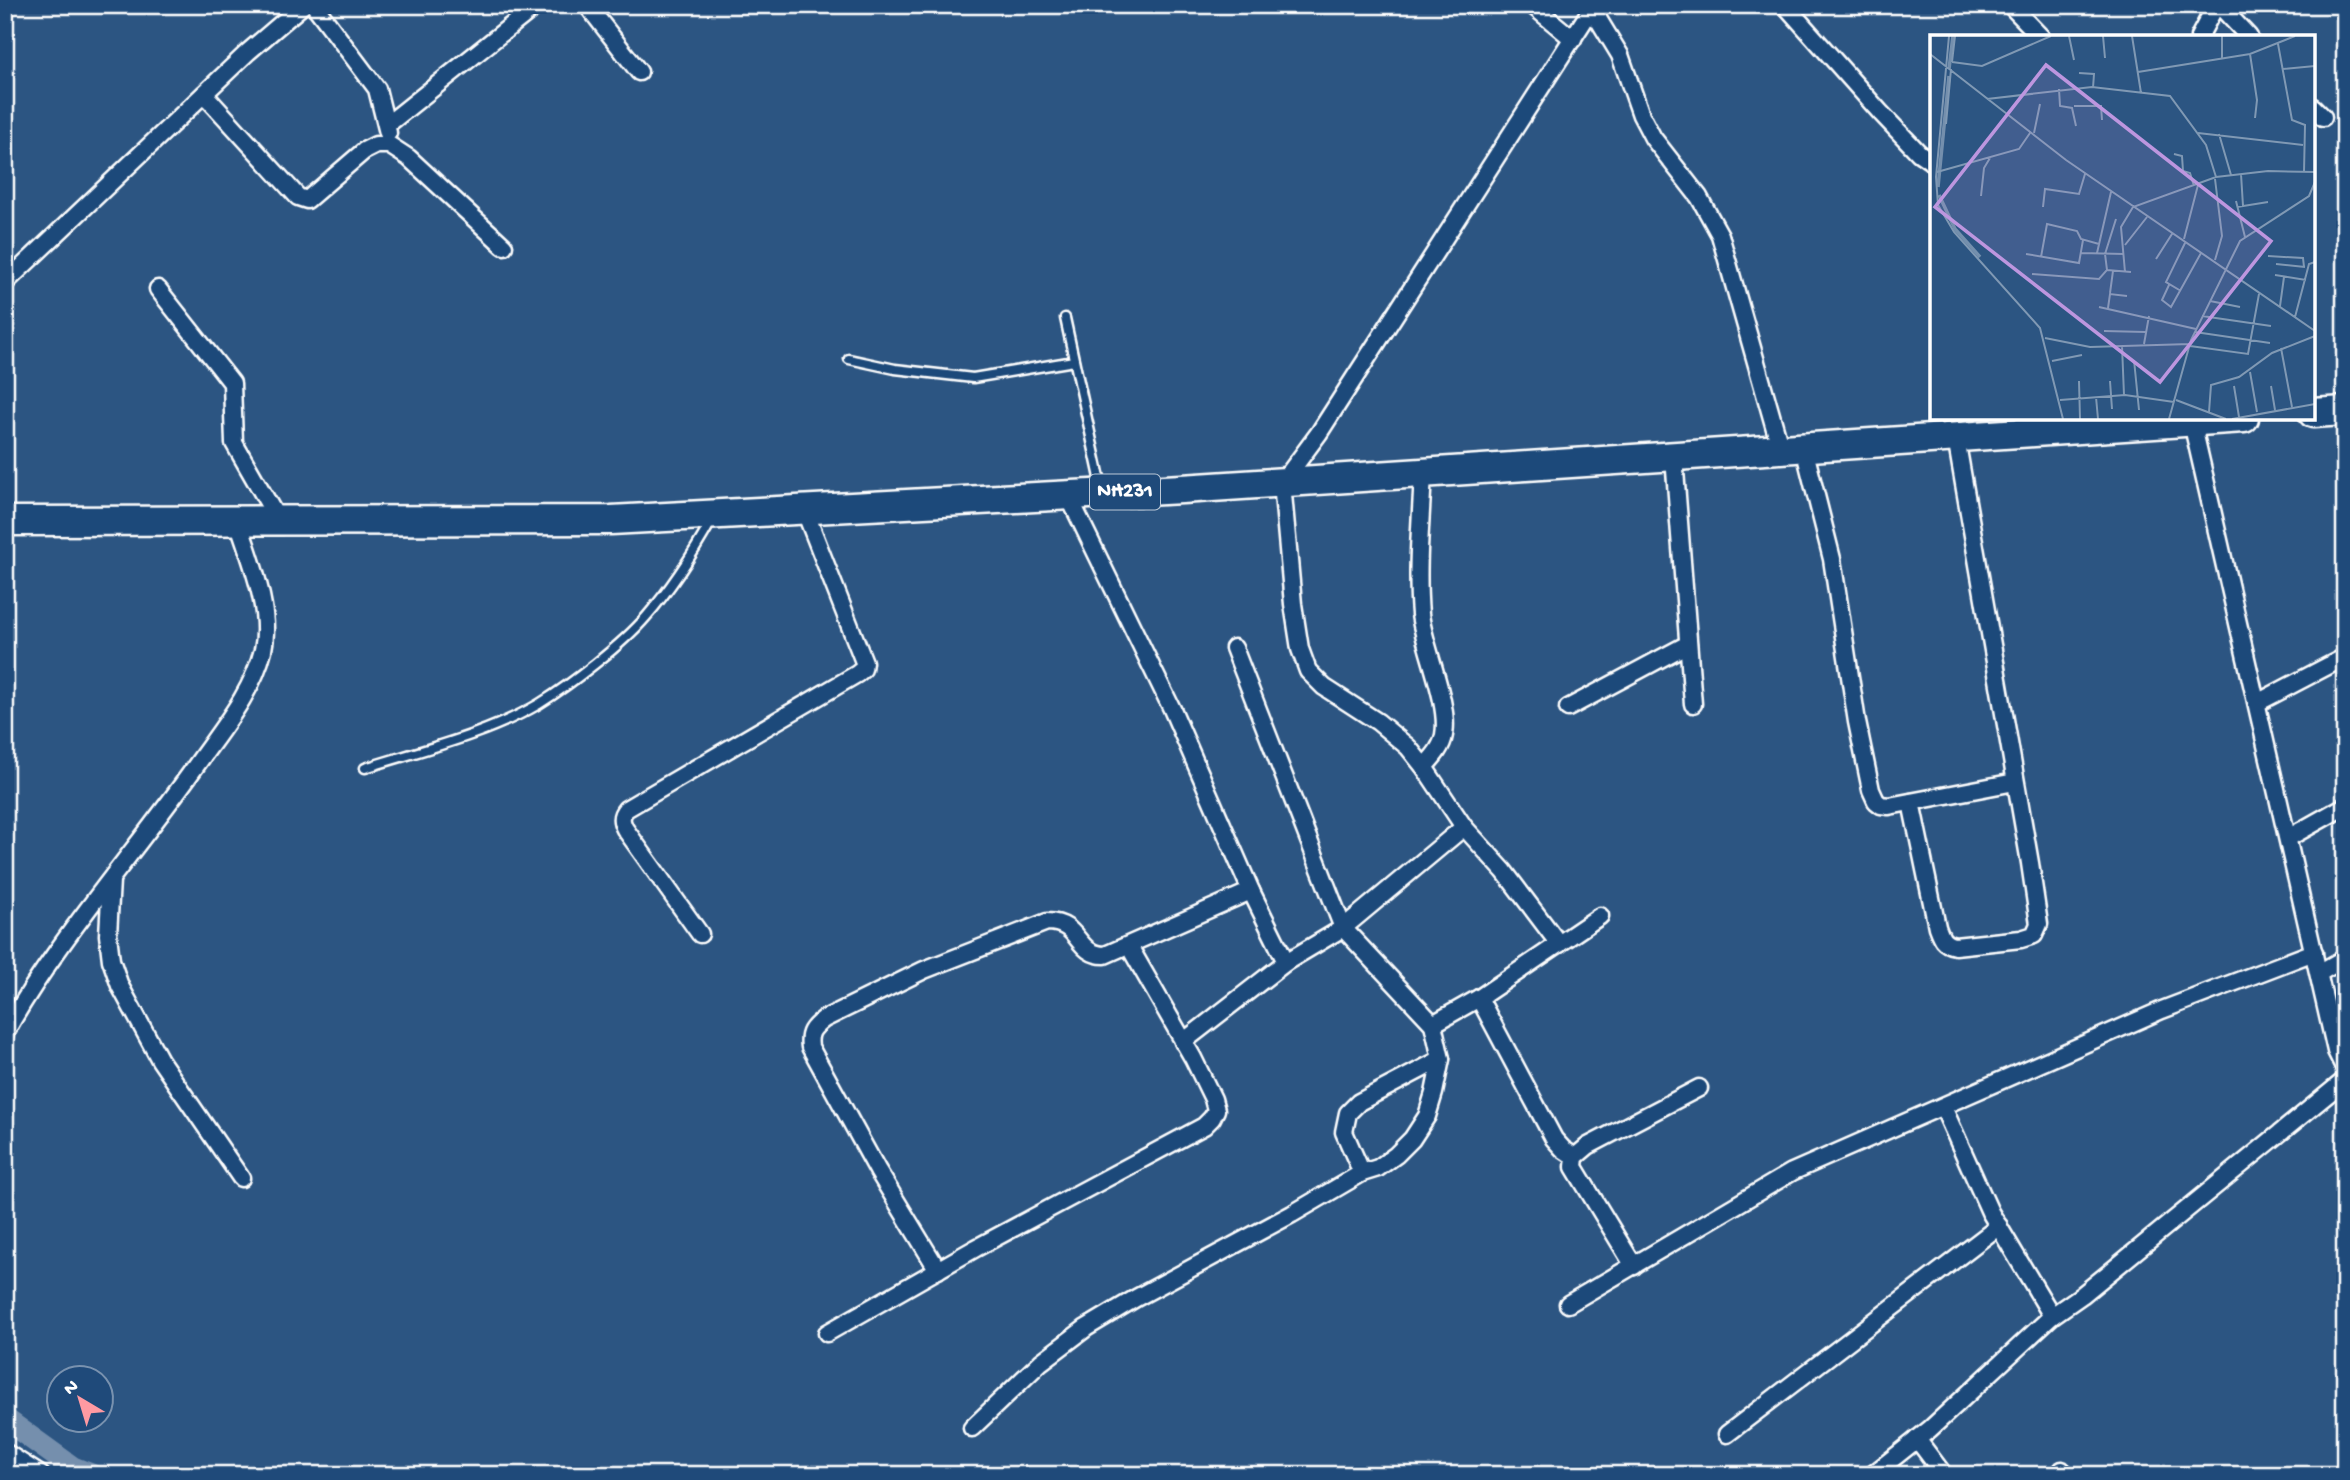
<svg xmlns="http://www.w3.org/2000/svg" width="2350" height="1480" font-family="'Gochi Hand',sans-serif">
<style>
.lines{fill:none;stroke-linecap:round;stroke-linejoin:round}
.canal{stroke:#748fad;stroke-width:23}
.service-casing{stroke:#fff;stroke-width:13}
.minor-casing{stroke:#fff;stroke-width:21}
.trunk-casing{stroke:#fff;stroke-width:33}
.service{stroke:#1f4a7a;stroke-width:8}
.minor{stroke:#1f4a7a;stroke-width:16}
.trunk{stroke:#1f4a7a;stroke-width:28}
.labels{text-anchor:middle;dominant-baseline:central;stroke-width:5;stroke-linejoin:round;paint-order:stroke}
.shield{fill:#1f4a7a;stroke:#bcc9d7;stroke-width:2}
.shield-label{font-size:21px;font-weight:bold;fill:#fff}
.inset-river{fill:none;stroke:#748fad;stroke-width:3.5}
.inset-road{fill:none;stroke:#8099b4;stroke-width:2}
.view{fill:#bd96df;fill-opacity:0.15;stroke:#bd96df;stroke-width:3.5}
.inset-edge{fill:none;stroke:#fff;stroke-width:3.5}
</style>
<rect width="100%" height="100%" fill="#2c5582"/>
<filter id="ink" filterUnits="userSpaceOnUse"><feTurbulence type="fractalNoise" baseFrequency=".0143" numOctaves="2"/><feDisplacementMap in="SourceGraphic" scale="14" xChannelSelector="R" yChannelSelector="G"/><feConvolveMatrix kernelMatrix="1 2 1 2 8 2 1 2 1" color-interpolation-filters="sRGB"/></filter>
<g filter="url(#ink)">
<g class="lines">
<path class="canal" d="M5,1419l68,49 18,7"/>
<g class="service-casing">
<g id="service">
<path d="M1065,318l37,169"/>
<path d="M849,359l46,10 78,9 101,-17"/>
<path d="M365,768c57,-18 121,-33 174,-64 31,-19 84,-60 107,-87 26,-30 47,-63 66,-97"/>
</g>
</g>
<g class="minor-casing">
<g id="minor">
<path d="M314,5l63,84 11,44"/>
<path d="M587,5l52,67"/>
<path d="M1532,5l41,34"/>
<path d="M1785,5l95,107 39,41 13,9"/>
<path d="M2010,5l31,32"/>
<path d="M2219,5l30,32"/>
<path d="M1592,9l28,46 21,60 12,23 46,59 21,38 61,215"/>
<path d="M2199,37l17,-32"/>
<path d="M204,94l94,103 9,3 57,-49 12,-6h13l20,13 95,88"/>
<path d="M2313,107l10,10"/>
<path d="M388,124l149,-119"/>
<path d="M5,283l243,-231 55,-47"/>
<path d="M158,289l74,94 2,60 44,77"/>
<path d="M2191,418l145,633 9,18"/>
<path d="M1804,448l28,111 25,163 14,68 5,11 5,4 8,1 126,-24"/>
<path d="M1674,457l19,247"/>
<path d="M1423,473c-2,47 -7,95 -3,141 4,34 30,90 24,121 -2,13 -12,23 -20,32"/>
<path d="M1068,495l104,214 79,182 35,71"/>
<path d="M2257,703l88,-46"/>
<path d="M1568,708l120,-64"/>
<path d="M1911,802l26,125c4,11 6,17 18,19l66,-7 13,-4 5,-11 -9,-61 -74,-425"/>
<path d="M2288,838l57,-32"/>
<path d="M111,880l-3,55 3,25 9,26 40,74 81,118"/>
<path d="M700,934l-75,-105c-4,-8 -5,-13 1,-20l231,-135 6,-5 1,-7 -60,-153"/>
<path d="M1559,944l-55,-73 -40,-44 -40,-60 -16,-20 -30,-25 -54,-35 -16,-16 -8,-22 -7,-45 -11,-121 37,-50 275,-428"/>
<path d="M2319,973l26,-15"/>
<path d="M1479,998l75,141 9,10 12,8"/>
<path d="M1433,1024l46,-26 121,-82"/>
<path d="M5,1033c53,-95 132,-183 195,-273 24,-34 53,-69 63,-110 9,-40 -13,-91 -25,-129"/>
<path d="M1183,1042l103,-80 57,-34 121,-101"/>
<path d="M1943,1107l47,105 62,104"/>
<path d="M1362,1173l-18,-41 4,-19 11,-11 82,-43"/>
<path d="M1634,1266l-60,-99 1,-10 13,-11 111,-58"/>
<path d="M938,1270l-60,-99 -68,-124c-2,-14 2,-19 14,-28l100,-49 123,-48c34,0 28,33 58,33l146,-64"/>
<path d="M1568,1304l224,-132 370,-162 152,-58"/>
<path d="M827,1333l149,-85 228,-122 8,-8 4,-8 -3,-11 -20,-41 -64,-112"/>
<path d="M972,1428l69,-66 45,-34 50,-30 156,-84 70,-41 16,-5 18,-13 16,-16 15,-23 7,-23 7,-34 -8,-35 -90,-96 -109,-280"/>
<path d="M1727,1434l272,-208"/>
<path d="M1917,1439l27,36"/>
<path d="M5,1452l36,23"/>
<path d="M2062,1470l4,5"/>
<path d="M1872,1475l58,-46 122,-113 30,-21 263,-215"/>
</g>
</g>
<g class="trunk-casing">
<g id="trunk">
<path d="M2313,413l32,-2"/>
<path d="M5,521l606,-1 571,-31 1062,-71"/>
</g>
</g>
<use href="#service" class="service"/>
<use href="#minor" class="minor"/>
<use href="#trunk" class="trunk"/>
</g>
</g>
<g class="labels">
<rect class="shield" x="1090" y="474.5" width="70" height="35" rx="5"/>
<g class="shield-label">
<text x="1125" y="492">NH231</text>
</g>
</g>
<g transform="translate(1930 35)">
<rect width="385" height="385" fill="#2c5582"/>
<path class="inset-river" d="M19,34l4,-33M8,152l11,-111M9,160l16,34 25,28"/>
<path class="inset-road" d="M19,1l-13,141 2,28 16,27 86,96 23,91M139,1l5,24M173,1l2,22M202,1l9,57M348,9l14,76 13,5 -1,47M0,19l136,106 249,171M320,19l7,46 -2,18M292,23v-22M22,27l30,4 69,-30M22,27l3,-26M353,34l32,-3M208,37l112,-18 45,-18M149,38l15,1 -1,14M129,54l1,17 12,2 4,18M57,64l105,-12 78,9 36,49 10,32M144,71h27l1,14M16,89l5,-55M104,98l6,-29M268,98l105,12M289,99l12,41M244,119l8,2 1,15 7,2 4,13M7,137l82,-23 11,-16M311,139l2,32M51,161l3,-28 6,-10M306,166l9,36M113,172l2,-18 34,5 6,-20M307,172l31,-5M254,204l14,-54M195,210l22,-28M151,218l43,1M167,218l14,-61M96,219l53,9 4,-23M338,221l35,2 1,9M111,222l6,-33 30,7 4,8 18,5M226,224l16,-25M285,225l7,-24 -7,-57M346,229l29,3M177,235l24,2M195,237l-4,-45 12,-20 83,-30 52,-6 47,1M102,239l67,5 8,-9 -2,-16 11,-35M345,240l31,5M239,250l-7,15 9,7 30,-54M251,256l-15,-9 19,-39M180,258l3,-22M280,266l30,6M350,271l4,-29M169,272l97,22M178,273l2,-14 17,2M272,281l69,10M365,282l14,-53 6,-2M174,296l42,1M265,297l75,11M115,303l45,9 100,-3M214,309l5,-28M192,311l2,49M260,311l58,8 11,-60M351,313l11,59M204,325l5,50M122,326l30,-6M320,337l7,40M149,346l1,38M180,346l2,28M304,351l5,31M341,351l4,24M166,362l2,22M130,365l65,-5 49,7M246,365l50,19M279,377l2,-27 28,-8 33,-24 43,-17M239,384l22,-79 49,-99 69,-45 6,-14M302,384l83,-15"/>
<path class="view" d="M116,30l225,176 -111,141 -225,-175z"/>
<rect width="385" height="385" class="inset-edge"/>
</g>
<rect width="2350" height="1480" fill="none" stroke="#1f4a7a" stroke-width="28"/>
<rect x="14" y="14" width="2322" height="1452" fill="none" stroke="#fff" stroke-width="2.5" filter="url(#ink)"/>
<g transform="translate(80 1399) rotate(322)"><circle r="33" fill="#1f4a7a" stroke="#7992af" stroke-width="2"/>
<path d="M0-5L12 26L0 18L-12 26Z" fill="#ff9aa2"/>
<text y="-10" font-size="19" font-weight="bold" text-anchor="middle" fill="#ffffff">N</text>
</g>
</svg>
